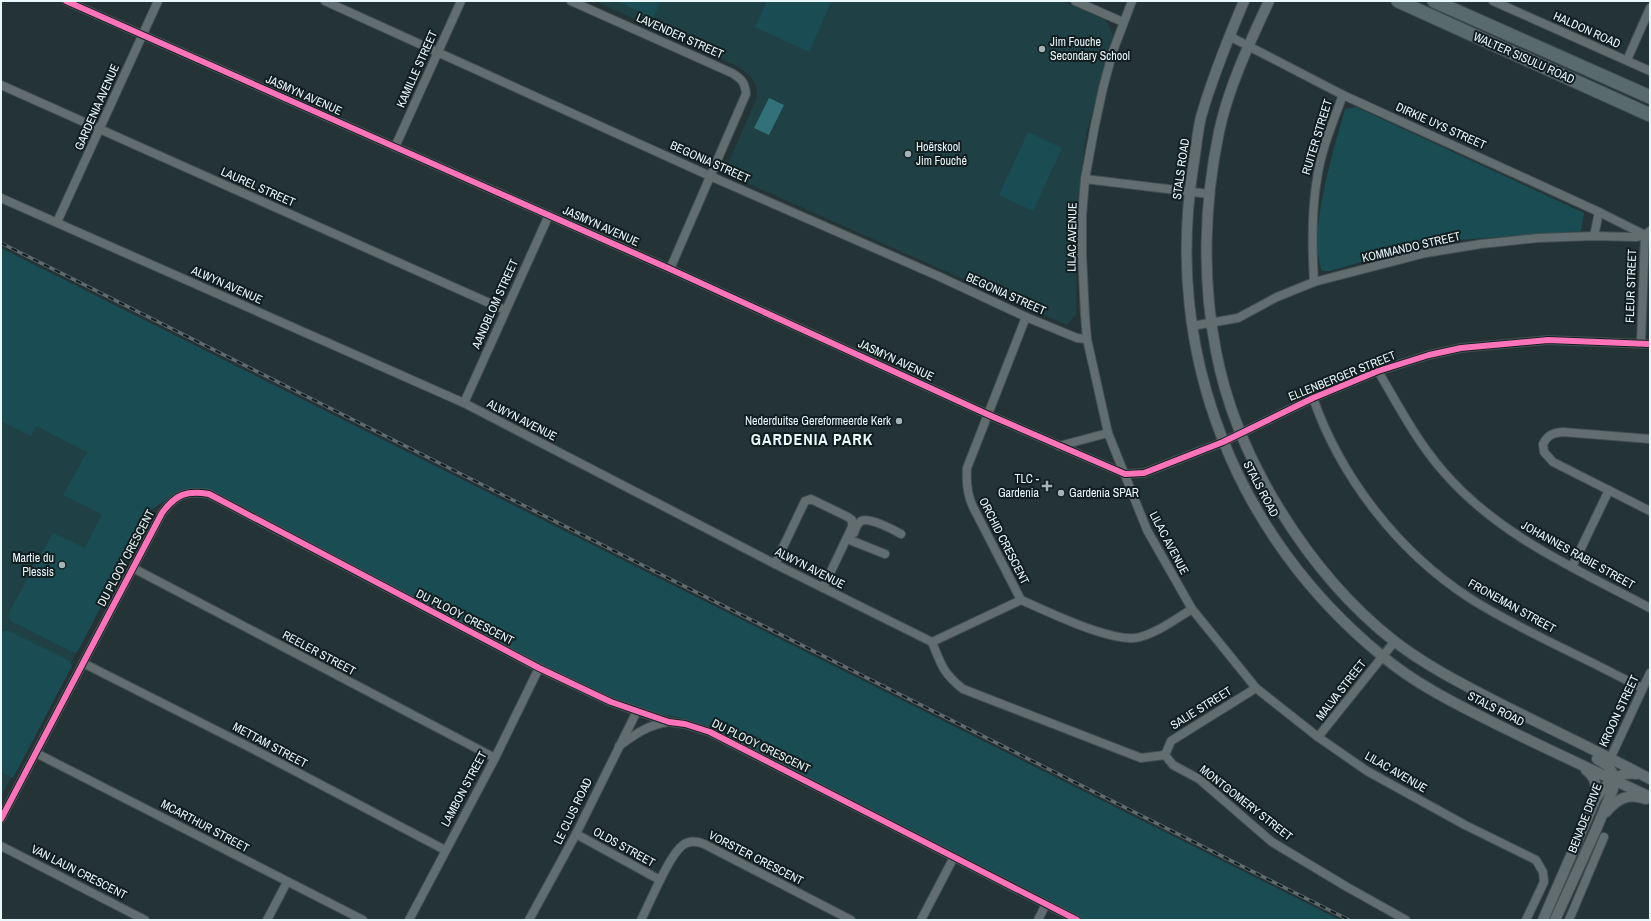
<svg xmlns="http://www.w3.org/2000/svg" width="1651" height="921" font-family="'Archivo Narrow',sans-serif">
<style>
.built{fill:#1f4045}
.green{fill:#194d53}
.water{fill:#327178}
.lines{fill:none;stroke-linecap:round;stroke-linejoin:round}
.minor-casing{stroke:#424e50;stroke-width:10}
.tertiary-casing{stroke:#424e50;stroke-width:12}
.trunk-casing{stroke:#424e50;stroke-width:15}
.minor{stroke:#616d6f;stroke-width:8}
.tertiary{stroke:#616d6f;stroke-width:10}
.trunk{stroke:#596a6c;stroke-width:13}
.rail-casing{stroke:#606a6c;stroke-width:3.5}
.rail{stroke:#121d1f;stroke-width:2;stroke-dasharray:6;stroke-linecap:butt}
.cycleway-casing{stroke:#121d1f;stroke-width:8}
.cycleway{stroke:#fb73b8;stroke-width:6}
.poi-dot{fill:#a4b3b5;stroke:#121d1f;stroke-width:1.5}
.labels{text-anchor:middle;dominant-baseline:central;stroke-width:4;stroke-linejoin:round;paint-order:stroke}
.street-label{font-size:12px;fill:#e9f8fa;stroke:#121d1f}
.poi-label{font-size:12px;fill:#e9f8fa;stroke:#121d1f;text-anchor:start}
.district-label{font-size:16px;font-weight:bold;letter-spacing:1px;fill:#e9f8fa;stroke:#121d1f}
</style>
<rect width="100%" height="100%" fill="#243335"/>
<g class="built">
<path d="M595,1h468l43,19 7,15 -27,100 -10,83v97l-9,10 -343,-152 33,-76 -1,-11 -6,-10 -11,-9z"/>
<path d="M1,383l170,89 -170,325z"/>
</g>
<g class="green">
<path d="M617,1h44l-8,17z"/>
<path d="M767,1h65l-23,51 -54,-25z"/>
<path d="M1356,107l228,106 -3,18 -150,11 -101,29h-8c-15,-38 12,-122 23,-162z"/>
<path d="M1028,132l34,16 -29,63 -34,-16z"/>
<path d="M1,248l1339,672h-257l-373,-193 -28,-9 -51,-9 -16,-6 -406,-210 -17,-4 -13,2 -28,19 -73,141 -4,2 -63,-32 -3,-4 1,-5 44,-79 32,15 17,-34 -39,-19 24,-43 -51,-26 -5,10 -30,-15z"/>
<path d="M4,631h5l61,30 2,5 -59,112 -12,-6v-139z"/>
</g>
<path class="water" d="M769,98l15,7 -15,30 -15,-7z"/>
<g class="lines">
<g class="minor-casing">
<g id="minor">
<path d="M66,1l604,268 319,146 136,59 19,-1 79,-31 90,-44 65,-27 51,-16 32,-7 87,-8 102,4"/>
<path d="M325,1l385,175 228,100 88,41 51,21 10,1"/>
<path d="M571,1l161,72c10,6 13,10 14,21l-76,175"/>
<path d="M1075,1l48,21"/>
<path d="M1132,1l-19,50 -10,37 -8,37 -10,54 -3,37v38l3,61 2,24 21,94 39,97 45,79 64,79 62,49 49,34 98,54 71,35 7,12 1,10 -18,38"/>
<path d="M1493,1l157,70"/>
<path d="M1229,36l114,59 256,117 46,23"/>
<path d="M1627,60l23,-52"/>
<path d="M1,85l504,225"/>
<path d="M395,147l66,-146"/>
<path d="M1085,179l124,15"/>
<path d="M1,198l463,205 311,161 157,78"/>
<path d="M57,222l101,-221"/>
<path d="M1594,236l5,-24"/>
<path d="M1314,282c-2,-34 -3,-69 3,-103 4,-29 16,-57 26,-84"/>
<path d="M1026,317l-59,151c-1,14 0,26 6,39l48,93c26,11 94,45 119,37 18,-5 36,-18 52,-28"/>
<path d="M1192,326l46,-8 39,-21 37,-15 112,-29 55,-9 57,-6 56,-2 42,1 9,-2 5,-4"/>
<path d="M1641,343l4,-108"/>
<path d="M1378,371c20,34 38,69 64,99 55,65 134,99 208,138"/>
<path d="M1313,398c28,80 85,153 155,199 26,17 53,30 80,44 31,15 63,31 94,47"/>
<path d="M464,403l85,-188"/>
<path d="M1650,439l-87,-7c-11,1 -15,3 -20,12l1,8 9,10 97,49"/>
<path d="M1059,446l49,-13"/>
<path d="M854,533c1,-3 3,-9 6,-11 6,-7 34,8 41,12"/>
<path d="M850,540l35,14"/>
<path d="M775,564l30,-63 6,-2 37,18 4,3v7l-29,61"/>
<path d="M1572,567l37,-77"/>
<path d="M133,568l362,190"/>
<path d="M932,642c9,23 12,32 31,47l178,69 24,-3 8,10 26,14 73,63 75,45 59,33"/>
<path d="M932,642l89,-42"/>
<path d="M83,663l170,86 192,101"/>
<path d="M1318,737l77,-96"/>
<path d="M619,746c15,-11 30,-22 50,-24"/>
<path d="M36,753l327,167"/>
<path d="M1165,755l6,-14 85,-53"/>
<path d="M1610,759l40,-86"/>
<path d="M1,819l161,-306c14,-19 25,-23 47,-19l330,174 72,34 58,20 16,2 25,8 367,188"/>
<path d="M576,834l84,46"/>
<path d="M1,846l144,74"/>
<path d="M267,920l20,-38"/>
<path d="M409,920l86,-162 44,-90"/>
<path d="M529,920l47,-86 61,-123"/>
<path d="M641,920c9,-17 28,-65 42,-75 7,-5 14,-4 21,-1l147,76"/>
<path d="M921,920l33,-63"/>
<path d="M1038,920l8,-16"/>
<path d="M1569,920l35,-83"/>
</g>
</g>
<g class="tertiary-casing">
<g id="tertiary">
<path d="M1244,1c-16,38 -32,77 -43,116 -4,17 -5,34 -8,51 -29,187 43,368 188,487 33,28 73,48 111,67 52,26 105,50 158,75"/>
<path d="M1269,1c-19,41 -41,87 -50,131 -15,71 -17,148 -3,219 20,107 93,223 178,290 31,24 68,43 103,61 51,26 103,50 153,77"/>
<path d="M1586,770c10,7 11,17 10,28"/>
<path d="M1606,812c12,-14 22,-19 40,-13"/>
<path d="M1543,920l53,-122c10,-14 22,-27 41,-24"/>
<path d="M1555,920l40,-88 18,-43v-15l-5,-8 -11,-7"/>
</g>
</g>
<g class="trunk-casing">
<g id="trunk">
<path d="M1398,1l252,114"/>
<path d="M1434,1l216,96"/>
</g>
</g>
<use href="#minor" class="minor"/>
<use href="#tertiary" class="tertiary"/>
<use href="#trunk" class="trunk"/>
<g class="rail-casing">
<path id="rail" d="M1,243l1348,677"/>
</g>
<use href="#rail" class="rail"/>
<g class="cycleway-casing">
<g id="cycleway">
<path d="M66,1l604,268 319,146 136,59 19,-1 79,-31 90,-44 65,-27 51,-16 32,-7 87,-8 102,4"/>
<path d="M1,819l161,-306c14,-19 25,-23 47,-19l330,174 72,34 58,20 16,2 25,8 367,188"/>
</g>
</g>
<use href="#cycleway" class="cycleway"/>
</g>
<g class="poi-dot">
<circle cx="1042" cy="49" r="4"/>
<circle cx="908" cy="154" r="4"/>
<circle cx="899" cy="421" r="4"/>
<path d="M1045 480h4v4h4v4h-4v4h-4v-4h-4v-4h4z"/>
<circle cx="1061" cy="493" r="4"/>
<circle cx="62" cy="565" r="4"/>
</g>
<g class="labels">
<g class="street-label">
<text transform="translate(1587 30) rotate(24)">HALDON ROAD</text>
<text transform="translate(680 36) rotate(24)">LAVENDER STREET</text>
<text transform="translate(1524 58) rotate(24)">WALTER SISULU ROAD</text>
<text transform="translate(417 69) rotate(-66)">KAMILLE STREET</text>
<text transform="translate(304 95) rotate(24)">JASMYN AVENUE</text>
<text transform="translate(97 107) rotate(-66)">GARDENIA AVENUE</text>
<text transform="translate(1441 126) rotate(24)">DIRKIE UYS STREET</text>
<text transform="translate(1317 137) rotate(-73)">RUITER STREET</text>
<text transform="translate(710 162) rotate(24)">BEGONIA STREET</text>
<text transform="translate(1181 169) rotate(-82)">STALS ROAD</text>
<text transform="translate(258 187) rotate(24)">LAUREL STREET</text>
<text transform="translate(601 226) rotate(24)">JASMYN AVENUE</text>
<text transform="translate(1072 237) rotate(-89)">LILAC AVENUE</text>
<text transform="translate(1411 247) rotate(-13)">KOMMANDO STREET</text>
<text transform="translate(227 285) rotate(24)">ALWYN AVENUE</text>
<text transform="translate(1631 286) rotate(-88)">FLEUR STREET</text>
<text transform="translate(1006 294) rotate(24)">BEGONIA STREET</text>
<text transform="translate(495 304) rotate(-66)">AANDBLOM STREET</text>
<text transform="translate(896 360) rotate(25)">JASMYN AVENUE</text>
<text transform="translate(1342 376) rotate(-22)">ELLENBERGER STREET</text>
<text transform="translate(522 420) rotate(27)">ALWYN AVENUE</text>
<text transform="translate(1261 489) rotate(62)">STALS ROAD</text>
<text transform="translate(1004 541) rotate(63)">ORCHID CRESCENT</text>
<text transform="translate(1169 543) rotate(62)">LILAC AVENUE</text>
<text transform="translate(1578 555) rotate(29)">JOHANNES RABIE STREET</text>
<text transform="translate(126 558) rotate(-62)">DU PLOOY CRESCENT</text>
<text transform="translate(810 568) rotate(27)">ALWYN AVENUE</text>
<text transform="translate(1512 606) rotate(29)">FRONEMAN STREET</text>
<text transform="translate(465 617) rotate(27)">DU PLOOY CRESCENT</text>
<text transform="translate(319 653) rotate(28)">REELER STREET</text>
<text transform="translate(1341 690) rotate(-52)">MALVA STREET</text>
<text transform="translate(1201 708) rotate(-32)">SALIE STREET</text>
<text transform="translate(1496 709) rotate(27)">STALS ROAD</text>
<text transform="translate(1619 711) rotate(-65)">KROON STREET</text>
<text transform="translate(270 745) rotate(28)">METTAM STREET</text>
<text transform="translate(761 746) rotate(26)">DU PLOOY CRESCENT</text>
<text transform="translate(1396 772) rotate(30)">LILAC AVENUE</text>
<text transform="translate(464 789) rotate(-62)">LAMBON STREET</text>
<text transform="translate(1246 803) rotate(38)">MONTGOMERY STREET</text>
<text transform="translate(573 811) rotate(-64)">LE CLUS ROAD</text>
<text transform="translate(1585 818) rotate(-69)">BENADE DRIVE</text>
<text transform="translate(205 826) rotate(28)">MCARTHUR STREET</text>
<text transform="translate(624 847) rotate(29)">OLDS STREET</text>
<text transform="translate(756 858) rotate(27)">VORSTER CRESCENT</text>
<text transform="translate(79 872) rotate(27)">VAN LAUN CRESCENT</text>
</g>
<g class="poi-label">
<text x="1050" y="42">Jim Fouche<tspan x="1050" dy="14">Secondary School</tspan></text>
<text x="916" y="147">Hoërskool<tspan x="916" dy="14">Jim Fouché</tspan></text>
<text x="891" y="421" text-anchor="end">Nederduitse Gereformeerde Kerk</text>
<text x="1039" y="479" text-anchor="end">TLC -<tspan x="1039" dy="14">Gardenia</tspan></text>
<text x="1069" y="493">Gardenia SPAR</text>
<text x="54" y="558" text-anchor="end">Martie du<tspan x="54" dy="14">Plessis</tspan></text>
</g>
<g class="district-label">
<text x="812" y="439">GARDENIA PARK</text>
</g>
</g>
<rect width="1651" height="921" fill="none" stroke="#e9f8fa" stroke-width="4"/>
</svg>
